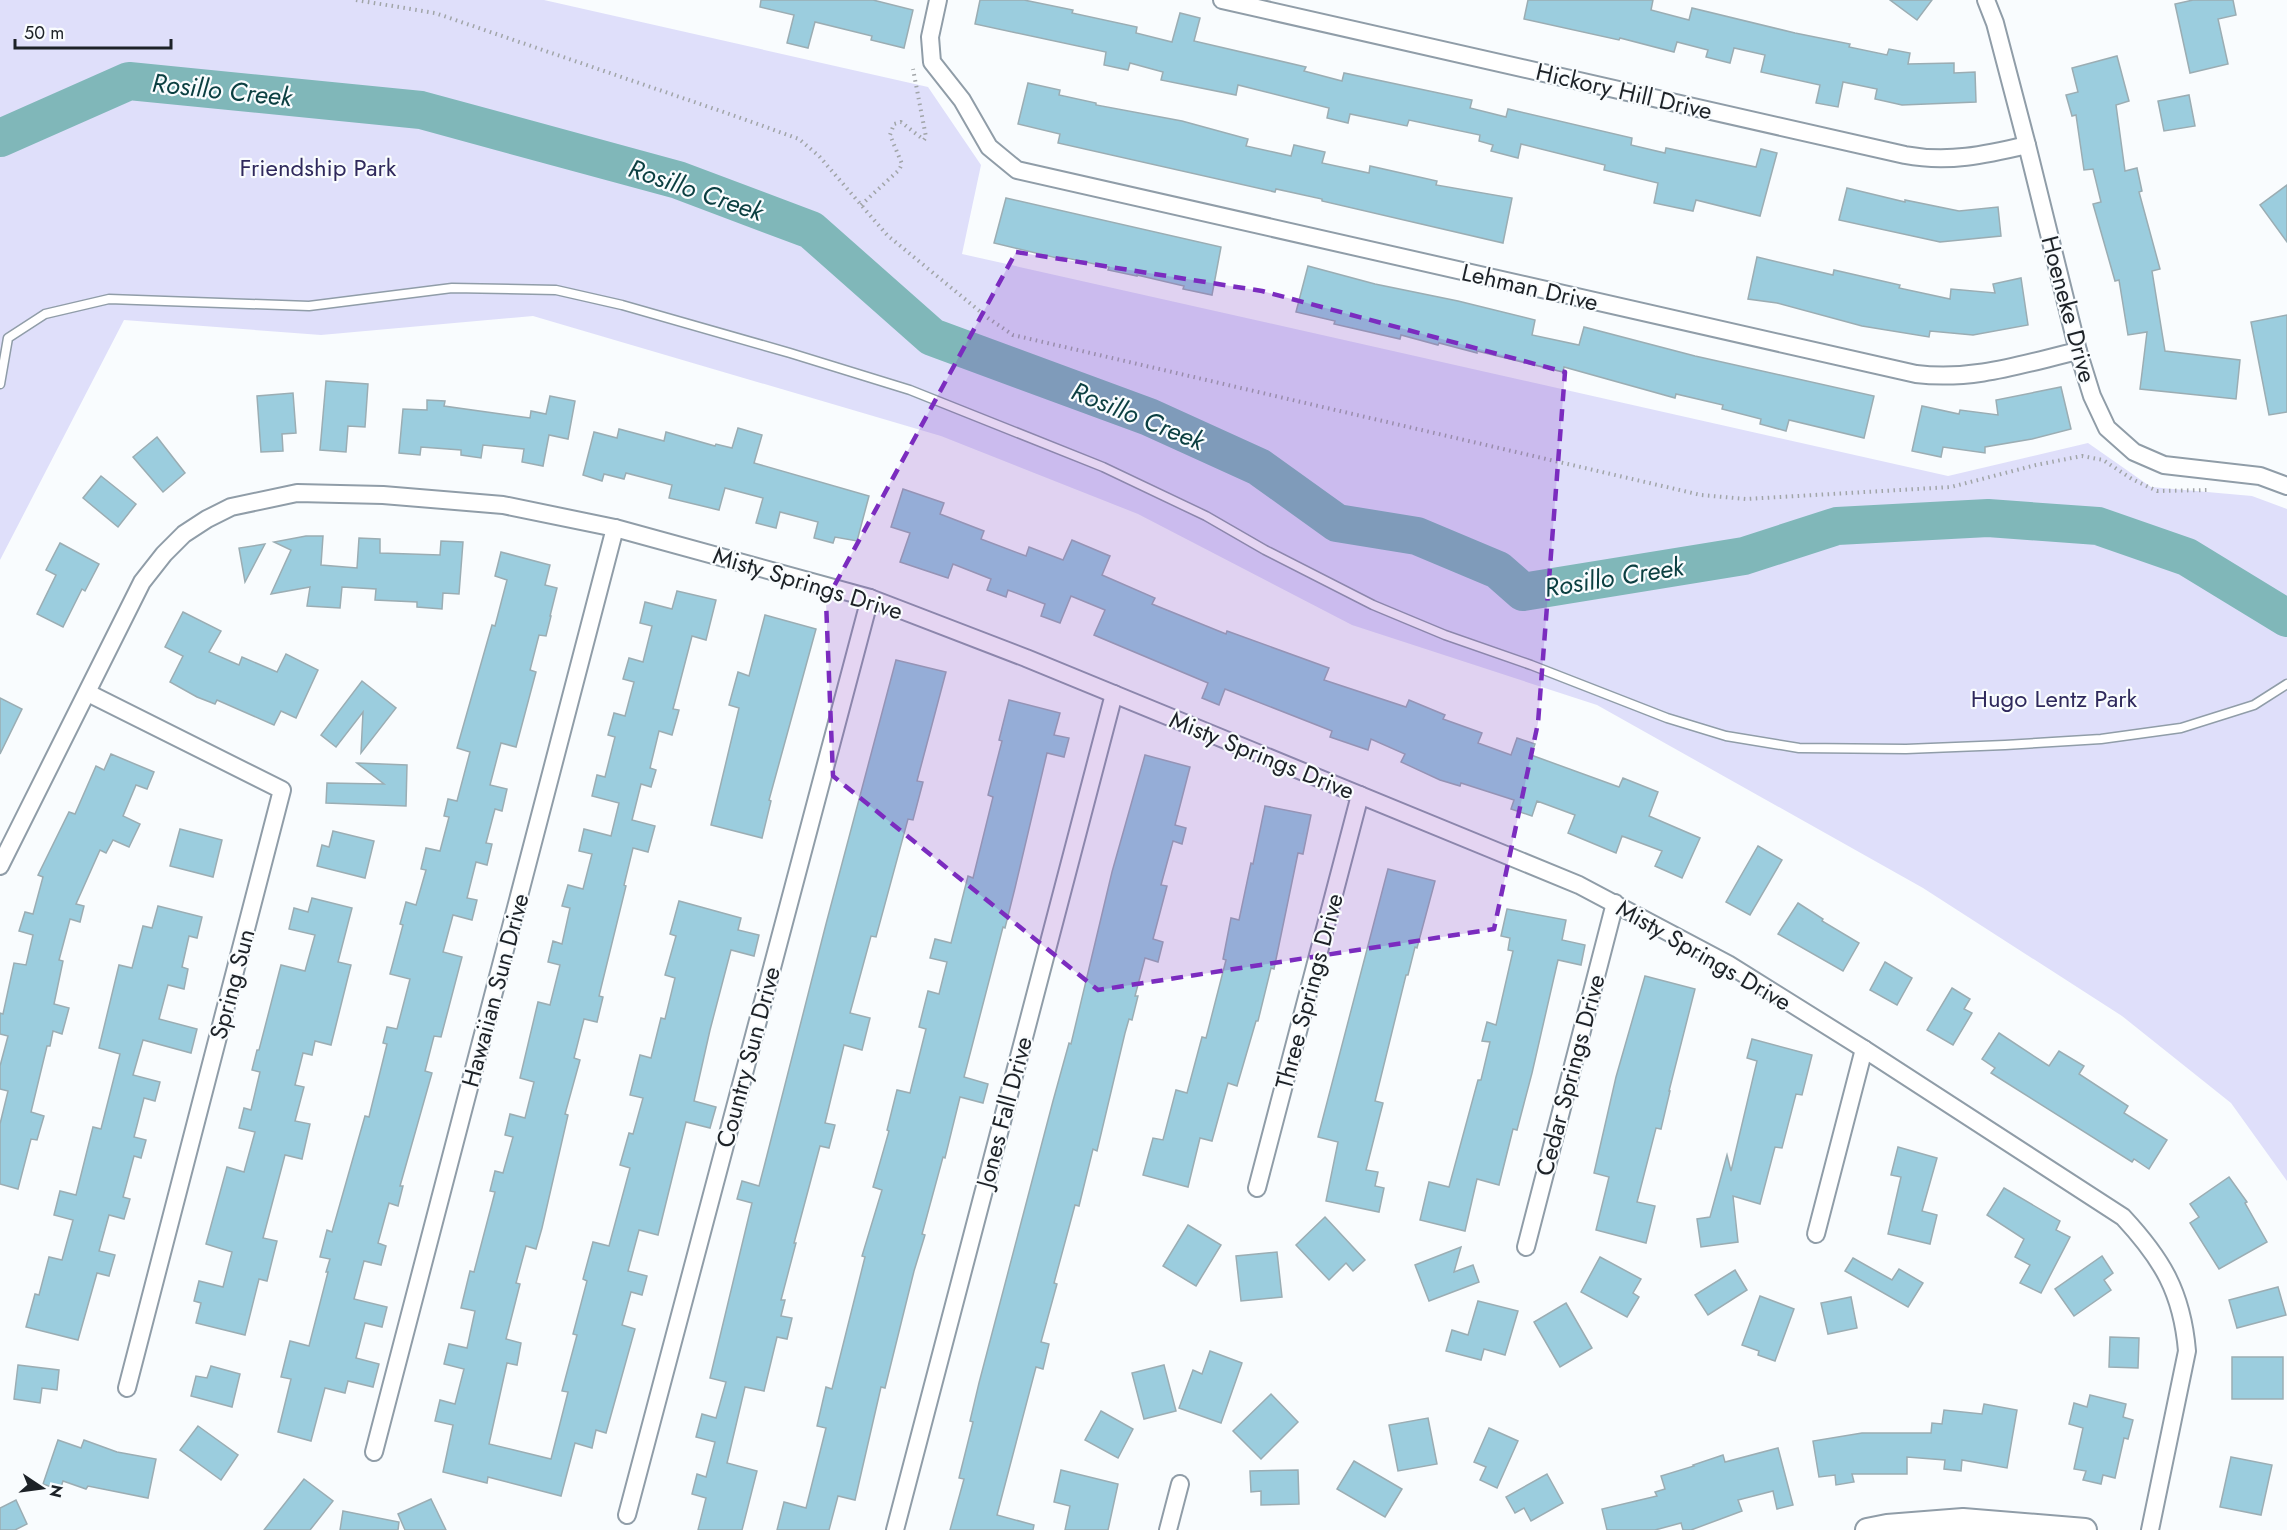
<svg xmlns="http://www.w3.org/2000/svg" width="2287" height="1530" font-family="Jost,sans-serif">
<style>
.green{fill:#dfdffa}
.lines{fill:none;stroke-linecap:round;stroke-linejoin:round}
.river{stroke:#80b7b9;stroke-width:38}
.building{fill:#9bcdde;stroke:#9badb3;stroke-width:1.5}
.lane-casing{stroke:#909da8;stroke-width:11}
.street-casing{stroke:#909da8;stroke-width:20}
.secondary-casing{stroke:#909da8;stroke-width:26}
.path{stroke:#a1a5a8;stroke-width:4;stroke-dasharray:1.5 4.5;stroke-linecap:butt}
.lane{stroke:#fff;stroke-width:8}
.street{stroke:#fff;stroke-width:16}
.secondary{stroke:#fff;stroke-width:22}
.marked{fill:#7b2cbf;fill-opacity:0.2;stroke:#7b2cbf;stroke-width:4.5;stroke-dasharray:12 8;stroke-linejoin:round}
.labels{text-anchor:middle;dominant-baseline:central;stroke-width:4.5;stroke-linejoin:round;paint-order:stroke}
.street-label{font-size:24px;fill:#1d2227;stroke:#f9fcfe}
.park-label{font-size:24px;fill:#2f295c;stroke:#f9fcfe}
.water-label{font-size:26px;font-style:italic;fill:#0b3f41;stroke:#f9fcfe}
</style>
<rect width="100%" height="100%" fill="#f9fcfe"/>
<path class="green" d="M0,0h544l384,87 53,78 -19,89 986,222 140,-33 63,44 101,9 35,13v672l-56,-78 -109,-87 -199,-128 -326,-183 -245,-80 -214,-111 -197,-78 -408,-120 -212,19 -197,-15 -124,240z"/>
<g class="lines">
<path class="river" d="M0,138l129,-57 292,29 257,70 133,50 121,107 217,80 110,50 78,56 80,13 81,34 25,22 221,-36 93,-30 151,-8 110,8 89,31 100,61"/>
</g>
<g class="building">
<path d="M761,0h112l40,10 -9,38 -33,-8 1,-4 -57,-14 -7,26 -21,-5 7,-28 -34,-8z"/>
<path d="M980,0h44l49,10 -1,3 65,14 -1,6 36,9 8,-29 20,5 -6,23 112,26 -2,4 38,10 2,-8 128,27 -2,8 36,9 2,-8 124,29 -1,7 34,8 1,-5 90,19 5,-18 16,4 -17,63 -64,-16 -3,11 -39,-8 4,-20 -54,-13 1,-5 -84,-21 -3,14 -27,-7 2,-6 -14,-4 1,-6 -71,-15 -2,6 -57,-12 -2,9 -21,-5 2,-10 -91,-23 -2,10 -75,-15 2,-8 -33,-9 -2,7 -24,-5 2,-13 -131,-28z"/>
<path d="M1528,0h125l-2,10 38,10 3,-12 103,25 55,11 -1,3 38,8 2,-6 21,4 -2,11 46,-1v10l21,-1 1,30 -74,3 -27,-6 2,-10 -34,-7 -5,25 -22,-4 4,-18 -59,-13 4,-17 -31,-7 -4,15 -24,-6 2,-7 -31,-8 -3,10 -54,-14 -1,2 -95,-21z"/>
<path d="M1890,0h42l-15,20z"/>
<path d="M2193,0h40l3,15 -18,4 10,45 -38,9 -15,-69z"/>
<path d="M2117,56l12,45 -13,4 9,66 12,-3 5,23 -3,1 21,77 -8,2 13,80 75,9 -4,39 -96,-10 7,-57 -19,3 -9,-55 -4,1 -22,-77 8,-2 -8,-33 -9,1 -8,-55 -4,1 -6,-21 12,-3 -6,-24z"/>
<path d="M1028,83l32,7 -1,5 37,8v2l86,16 66,18 -2,7 45,10 3,-11 31,7 -3,11 47,10 1,-7 67,15 -1,4 76,13 -9,45 -181,-42v-2l-46,-10 -1,3 -217,-49 2,-9 -42,-10z"/>
<path d="M2189,95l6,31 -31,5 -6,-30z"/>
<path d="M2287,185v57l-27,-37z"/>
<path d="M1847,188l58,14v-2l54,11 39,-4 3,29 -61,6 -101,-22z"/>
<path d="M1006,198l215,49 -9,48 -29,-6 1,-3 -47,-11v1l-29,-6 1,-3 -47,-10 -1,2 -67,-16z"/>
<path d="M1757,257l76,18 1,-5 66,15 -1,3 51,11 1,-10 44,4 -2,-9 28,-6 7,47 -55,10 -43,-4 -1,6 -67,-11 -85,-23 -29,-4z"/>
<path d="M1308,266l67,18 83,17 77,19 -3,15 47,10 5,-18 111,29 179,40 -10,42 -75,-18 -3,11 -26,-7 1,-5 -39,-10 1,-4 -47,-11 -1,4 -111,-31 -1,5 -86,-21v2l-38,-10 -1,2 -37,-10 -1,4 -66,-15 1,-3 -39,-9z"/>
<path d="M2287,315v97l-18,3 -18,-93z"/>
<path d="M326,381l42,3 -3,43 -17,-1 -2,26 -26,-2z"/>
<path d="M2061,387l10,42 -39,10 -47,8v6l-42,-6 -2,10 -29,-6 10,-45 37,8 1,-4 38,5 -2,-15z"/>
<path d="M293,393l3,40 -14,1 1,17 -22,1 -4,-56z"/>
<path d="M550,396l25,5 -7,38 -19,-4 -6,31 -21,-4 2,-13 -41,-4 -2,13 -20,-3v-5l-40,-3 -1,8 -21,-2 4,-44 24,1v-10l18,1 -1,5 86,12 1,-7 15,3z"/>
<path d="M738,428l24,7 -8,28 115,33 -12,45 -22,-4 -2,6 -19,-5 4,-16 -38,-10 -4,16 -20,-5 7,-25 -38,-10 -6,22 -50,-12 3,-13 -46,-12 -2,6 -20,-5 -2,7 -19,-6 11,-43 23,6 2,-9 45,12 2,-9 49,14 1,-2 16,4z"/>
<path d="M157,437l28,36 -22,19 -30,-35z"/>
<path d="M101,476l35,28 -18,23 -35,-29z"/>
<path d="M903,489l41,14 -4,11 44,17 -3,8 45,17 3,-9 34,13 9,-20 38,16 -8,19 53,23 -3,6 74,30 1,-3 102,37 -5,12 82,27 3,-7 36,15 -2,4 39,14 -4,10 33,12 6,-17 18,6 -4,11 88,32 4,-9 35,14 -9,24 51,22 -18,40 -27,-12 7,-15 -40,-15 -6,17 -48,-20 7,-18 -38,-14 -5,15 -21,-7 3,-9 -53,-17 -1,3 -20,-6 -39,-18 4,-8 -34,-15 -3,11 -38,-13 2,-6 -107,-42 -6,16 -17,-7 6,-15 -114,-48 11,-25 -34,-14 -11,27 -19,-7 4,-12 -37,-14 -2,7 -19,-7 4,-11 -38,-15 -5,14 -48,-16 10,-29 -19,-6z"/>
<path d="M306,536h17l-2,29 36,3 2,-30 21,1v14l60,2 1,-14 22,1 -4,52 -16,-1 -1,16 -25,-2v-5l-42,-2 1,-11 -34,-2 -2,21 -33,-2 3,-19 -39,7 20,-44 -17,-8z"/>
<path d="M60,543l39,21 -14,27 -3,-2 -19,38 -26,-13 19,-39 -10,-5z"/>
<path d="M265,544l-20,38 -6,-34z"/>
<path d="M501,552l49,13 -5,20 12,3 -7,28h1l-5,20 -7,-1 -9,35 6,2 -20,75 -15,-4 -11,42 17,4 -5,22 -7,-2 -9,34 6,1 -5,21 -11,-3 -9,36 10,2 -5,20 -19,-5 -10,37 19,5 -21,80 -7,-1 -9,35 7,2 -32,113h3l-5,20 -9,-3 -11,40 8,3 -5,19 -17,-4 -10,38 33,8 -5,20 -17,-4 -9,35 23,6 -6,23 -25,-6 -3,12 -20,-5 -14,53 -33,-9 13,-53 -10,-2 9,-36 19,5 19,-74h-2l4,-13 -10,-2 7,-27 5,2 33,-116 4,1 18,-73 -4,-1 4,-16 10,2 13,-50 -20,-5 13,-49 -3,-1 6,-22 10,3 10,-35 -5,-1 5,-21 14,3 9,-34 -5,-1 4,-17 9,2 13,-49 -13,-4 35,-123 3,1 12,-46 -12,-4z"/>
<path d="M677,591l39,9 -10,40 -14,-4 -19,73 6,1 -7,25 -13,-4 -9,37 6,2 -5,17 -10,-3 -9,36 23,6 -7,26 -15,-4 -9,37 2,1 -27,110 4,1 -6,25 -13,-3 -10,39 6,2 -15,54 3,1 -26,113 -6,21 -10,-3 -10,37 4,1 -14,55 15,4 -4,22 -10,-2 -18,81 62,15 17,-67 -6,-1 15,-56 -4,-1 14,-53 -4,-2 10,-37 16,4 21,-78 -10,-3 9,-32 4,1 10,-36 -13,-3 10,-40 11,3 10,-40 4,1 10,-41 -10,-3 11,-39 -6,-2 9,-33 62,17 -3,12 21,5 -5,21 -23,-6 -21,80 -16,71 22,6 -6,21 -24,-6 -28,113 -19,-5 -11,41 19,5 -5,19 -11,-3 -9,33 13,4 -29,104 -10,-3 -4,18 -17,-5 -14,53 -73,-19 -1,6 -44,-11 10,-47 -18,-4 5,-21 15,4 9,-35 -20,-5 5,-20 18,4 8,-37 -14,-3 9,-37 4,1 21,-80 -5,-1 5,-20 8,2 10,-36 -8,-2 5,-21 15,4 9,-36 -14,-4 18,-76 12,3 10,-40 -12,-3 5,-21 9,3 8,-36 -8,-2 6,-21 15,4 9,-35 -13,-3 5,-22 27,7 8,-33 -27,-7 5,-21 8,2 10,-40 -7,-2 6,-22 11,3 9,-34 -11,-3 6,-21 14,4 9,-36 -12,-3 5,-21 27,7z"/>
<path d="M183,612l38,19 -12,21 30,13 3,-8 35,15 9,-18 32,16 -22,48 -15,-7 -7,14 -57,-25 -2,4 -18,-7 -27,-15 13,-26 -18,-9z"/>
<path d="M765,615l51,14 -47,171 2,1 -9,37 -51,-13 28,-117 -10,-3 9,-33 11,4z"/>
<path d="M896,660l50,12 -29,109 6,1 -10,38 -5,-1 -32,118 -5,-1 -21,77 20,5 -8,32 -18,-5 -19,78 10,2 -6,23 -9,-2 -26,97h2l-15,57h4l-4,16 11,2 -5,21 -10,-2 -13,54 -19,-4 -18,76 30,8 -15,59h-44l8,-32 -14,-4 5,-20 9,3 9,-35 -19,-5 6,-23 14,4 10,-36 -16,-4 42,-175 -15,-4 5,-18 17,5 5,-19 62,-243z"/>
<path d="M362,681l34,27 -35,45 2,-41 -27,35 -15,-12z"/>
<path d="M0,698l22,11 -22,45z"/>
<path d="M1009,700l51,13 -6,22 15,3 -5,19 -17,-4 -32,135 -10,40 -2,-1 -39,150 24,7 -5,19 -23,-6 -15,61 -2,-1 -21,77 3,1 -11,36 -29,117 -4,-1 -26,113 -17,-4 -9,34h-52l7,-28 22,6 20,-80 -9,-2 9,-39 6,2 33,-132 -3,-1 20,-66 -9,-3 16,-56 -2,-1 10,-40 13,3 16,-64 -7,-2 9,-36 11,3 8,-32 -17,-4 5,-19 16,4 17,-67 5,2 20,-81 -5,-2 14,-54 -3,-1z"/>
<path d="M111,754l43,18 -7,17 -11,-4 -13,31 17,8 -11,23 -16,-7 -7,13 -6,-3 -24,54 8,2 -4,16 -10,-3 -11,41 4,1 -9,43 15,4 -7,26 -9,-3 -3,15h-3l-16,66 13,4 -7,24 -6,-1 -13,50 -18,-5v-60l8,-33 -8,-2v-23l8,-30 -8,-2v-21l3,1 11,-51 12,2 7,-30 -14,-4 6,-19 8,2 10,-37 -5,-2 31,-63 6,2 21,-48 8,4z"/>
<path d="M1145,755l45,12 -15,58 11,3 -4,16 -9,-3 -12,44 6,1 -14,53 10,3 -5,20 -13,-4 -10,38h3l-6,24 -3,-1 -4,14 -28,118 -4,-2 -14,57 -4,-1 -21,78 3,1 -16,58 8,2 -6,25 -7,-2 -39,148 37,10 -1,5h-83l14,-51 -5,-1 14,-56 -3,-1 9,-38 74,-282 16,-58 2,1 41,-172z"/>
<path d="M357,763l50,2 -1,41 -80,-3 1,-20 57,1z"/>
<path d="M1265,806l46,9 -8,39 -5,-1 -24,116 -3,-1 -13,53h-2l-19,65 -9,-3 -16,58 -12,-3 -12,49 -45,-12 10,-37 10,2 13,-50 11,3 15,-56 4,1 20,-78 -3,-1 8,-41 8,2 12,-57 2,1z"/>
<path d="M180,829l42,11 -9,37 -43,-11z"/>
<path d="M333,831l41,10 -9,37 -48,-12 5,-21 7,2z"/>
<path d="M1758,846l24,14 -32,55 -24,-13z"/>
<path d="M1388,869l47,12 -18,67 -2,-1 -7,28h-2l-31,126 8,2 -17,67 12,2 -3,14 9,2 -5,24 -53,-11 12,-59 -20,-5z"/>
<path d="M312,898l40,10 -14,54 13,3 -20,80 -16,-4 -3,14 -9,-2 -8,32 9,2 -9,34 15,3 -8,35 -17,-4 -22,83 14,3 -10,40 -8,-2 -14,56 -49,-12 5,-20 -7,-2 5,-20 24,6 9,-35 -26,-8 21,-77 17,5 11,-40 -16,-4 5,-20 7,2 9,-38 -8,-2 5,-20h2l22,-85 24,6 10,-36 -26,-6 5,-21 14,4z"/>
<path d="M1798,903l25,16 -1,2 37,22 -16,28 -65,-37z"/>
<path d="M158,906l44,11 -5,21 -8,-2 -7,31 6,2 -4,20 -16,-4 -9,34 38,10 -6,24 -48,-13 -10,35 27,7 -5,19 -11,-3 -10,39 12,3 -5,18 -7,-2 -11,41 7,2 -6,20 -15,-4 -10,36 16,4 -6,21 -12,-3 -19,67 -52,-13 9,-33 4,1 10,-38 13,3 11,-40 -19,-5 6,-24 16,4 17,-68 8,2 19,-75 -21,-6 20,-83 13,3 11,-42 9,2z"/>
<path d="M1507,909l59,11 -4,20 23,5 -4,20 -23,-5 -26,113 -15,57 -4,-1 -14,56 -22,-6 -12,52 -45,-11 9,-38 20,5 29,-107h3l9,-38 -8,-1 5,-19 9,3 17,-74 -5,-1 2,-12 -9,-2z"/>
<path d="M1885,962l27,16 -15,27 -27,-15z"/>
<path d="M1645,976l50,13 -26,102h1l-9,38 -5,-1 -19,74 18,4 -9,37 -50,-13 13,-53 -15,-4 22,-96z"/>
<path d="M1952,988l18,11 -6,10 8,4 -19,32 -26,-15z"/>
<path d="M1999,1033l50,33 10,-15 25,15 -5,8 49,32 -4,7 43,27 -18,29 -15,-10 -2,3 -141,-89 4,-5 -13,-9z"/>
<path d="M1752,1039l60,16 -10,40 -6,-1 -14,54 -7,-1 -15,57 -27,-8 5,46 -37,5 -4,-28 13,-2 17,-62 4,16 8,-34 18,-76 -10,-3z"/>
<path d="M1898,1147l39,11 -15,53 15,4 -7,29 -42,-10 13,-57 -10,-2z"/>
<path d="M2229,1177l18,25 -2,1 22,39 -48,27 -29,-46 9,-6 -9,-13z"/>
<path d="M2004,1188l56,33 -4,9 14,7 -29,56 -21,-10 10,-18 -15,-8 9,-18 -37,-24z"/>
<path d="M1325,1217l40,43 -12,11 -7,-8 -17,17 -33,-35z"/>
<path d="M1188,1225l33,20 -25,41 -33,-20z"/>
<path d="M1461,1247l-7,25 19,-7 6,17 -50,19 -14,-36z"/>
<path d="M1277,1252l5,45 -41,4 -5,-45z"/>
<path d="M2102,1256l11,17 -9,7 7,10 -37,26 -19,-27z"/>
<path d="M1600,1257l41,22 -8,14 6,4 -12,20 -46,-25z"/>
<path d="M1853,1258l39,22 7,-11 24,14 -15,24 -63,-36z"/>
<path d="M1735,1270l12,20 -39,25 -13,-20z"/>
<path d="M2278,1287l8,28 -49,13 -8,-28z"/>
<path d="M1760,1296l34,13 -19,52 -17,-6 1,-4 -17,-6z"/>
<path d="M1851,1297l6,31 -29,6 -7,-31z"/>
<path d="M1478,1301l40,10 -13,44 -21,-6 -3,11 -35,-9 6,-21 16,5z"/>
<path d="M1566,1303l26,45 -32,19 -26,-45z"/>
<path d="M2110,1337l29,1 -1,30 -29,-1z"/>
<path d="M1210,1351l32,12 -21,60 -42,-15 14,-38 9,4z"/>
<rect x="2232" y="1357" width="51" height="42"/>
<path d="M18,1365l41,5 -2,20 -15,-2 -2,15 -26,-4z"/>
<path d="M1164,1365l12,46 -32,8 -12,-46z"/>
<path d="M211,1366l29,8 -8,33 -41,-11 5,-20 11,2z"/>
<path d="M1271,1394l27,28 -37,37 -28,-28z"/>
<path d="M2090,1395l36,9 -3,13 10,3 -5,19 -4,-1 -9,40 -12,-3 -2,9 -18,-4 3,-9 -12,-2 9,-41 -14,-4 5,-21 13,4z"/>
<path d="M1984,1404l33,6 -10,58 -45,-8 -1,11 -17,-2 1,-9 -38,-3v17h-55l2,8 -18,3 -1,-10 -16,2 -6,-36 49,-8h69l1,-10 10,1 2,-14 38,4z"/>
<path d="M1101,1411l32,18 -15,29 -33,-18z"/>
<path d="M1428,1418l9,46 -39,7 -9,-46z"/>
<path d="M198,1426l40,29 -17,25 -41,-30z"/>
<path d="M1489,1428l29,13 -21,47 -17,-8 6,-13 -12,-5z"/>
<path d="M58,1440l23,8 3,-8 33,12 39,7 -8,39 -60,-12 -2,3 -23,-8 -3,9 -17,-6z"/>
<path d="M1778,1448l15,57 -16,4 -4,-18 -35,9 4,11 -51,19h-8l-2,-7 -26,7h-48l-5,-21 55,-13 -2,-4 10,-3 -4,-13 33,-10 -1,-1 30,-10 2,7z"/>
<path d="M2231,1457l41,8 -11,50 -41,-8z"/>
<path d="M1354,1461l48,28 -17,28 -48,-28z"/>
<path d="M1061,1470l57,14 -10,46h-43l5,-24 -16,-4z"/>
<path d="M1298,1470l1,34 -38,1v-14l-10,1 -1,-21z"/>
<path d="M1547,1474l16,29 -32,18 -7,-13 -9,5 -9,-16z"/>
<path d="M304,1479l29,22 -23,29h-46z"/>
<path d="M431,1499l15,31h-41l-7,-16z"/>
<path d="M16,1500l11,24 -12,6h-15v-22z"/>
<path d="M343,1511l56,11 -1,8h-58z"/>
</g>
<g class="lines">
<g class="lane-casing">
<path id="lane" d="M0,384l8,-46 37,-24 64,-15 200,7 143,-18 104,2 66,15 168,48 120,37 193,77 103,49 59,34 108,55 72,30 86,30 136,53 59,18 73,12 107,1 99,-4 96,-6 80,-11 73,-23 33,-21"/>
</g>
<g class="street-casing">
<g id="street">
<path d="M938,0l-8,37 2,25 30,38 27,47 28,23 899,204c58,7 106,-10 162,-23"/>
<path d="M1222,0l683,155c43,8 80,0 122,-10"/>
<path d="M1986,0l9,23 32,122 51,206 14,45 15,32 27,24 30,13 96,11 27,10"/>
<path d="M88,693l194,97 -155,598"/>
<path d="M0,866l142,-284 22,-28 20,-20 23,-15 24,-12 66,-14 86,2 120,10 112,23 255,70 156,60 553,227 149,79 136,85 259,168c39,42 59,75 64,134l-37,179"/>
<path d="M1257,1188l103,-393"/>
<path d="M1816,1234l48,-185"/>
<path d="M1526,1247l89,-344"/>
<path d="M374,1452l241,-924"/>
<path d="M627,1515l243,-917"/>
<path d="M895,1530l219,-836"/>
<path d="M1168,1530l12,-46"/>
</g>
</g>
<g class="secondary-casing">
<path id="secondary" d="M1867,1530l20,-4 76,-6 122,10"/>
</g>
<g class="path">
<path d="M356,0l79,13 303,104 61,22 20,17 68,79 101,83 25,17 688,160 45,4 205,-12 85,-22 46,-9 21,4 29,19 25,12 50,-1"/>
<path d="M861,205l38,-35 3,-6 -12,-29 4,-11 7,-2 23,18 2,-3 -13,-68"/>
</g>
<use href="#lane" class="lane"/>
<use href="#street" class="street"/>
<use href="#secondary" class="secondary"/>
</g>
<path class="marked" d="M1016,252l246,39 303,81 -27,351 -44,206 -396,61 -265,-214 -7,-175z"/>
<g class="labels">
<g class="street-label">
<text transform="translate(1624 91) rotate(13)">Hickory Hill Drive</text>
<text transform="translate(1530 287) rotate(13)">Lehman Drive</text>
<text transform="translate(2069 309) rotate(75)">Hoeneke Drive</text>
<text transform="translate(808 583) rotate(17)">Misty Springs Drive</text>
<text transform="translate(1262 755) rotate(22)">Misty Springs Drive</text>
<text transform="translate(1704 955) rotate(30)">Misty Springs Drive</text>
<text transform="translate(232 984) rotate(-75)">Spring Sun</text>
<text transform="translate(495 990) rotate(-75)">Hawaiian Sun Drive</text>
<text transform="translate(1309 991) rotate(-75)">Three Springs Drive</text>
<text transform="translate(748 1057) rotate(-75)">Country Sun Drive</text>
<text transform="translate(1570 1075) rotate(-75)">Cedar Springs Drive</text>
<text transform="translate(1004 1112) rotate(-75)">Jones Fall Drive</text>
</g>
<g class="park-label">
<text x="318" y="167">Friendship Park</text>
<text x="2054" y="698">Hugo Lentz Park</text>
</g>
<g class="water-label">
<text transform="translate(222 90) rotate(6)">Rosillo Creek</text>
<text transform="translate(696 190) rotate(19)">Rosillo Creek</text>
<text transform="translate(1138 416) rotate(22)">Rosillo Creek</text>
<text transform="translate(1614 577) rotate(-9)">Rosillo Creek</text>
</g>
</g>
<g transform="translate(42 1488) rotate(103)" stroke="#f9fcfe" stroke-width="4.5" paint-order="stroke">
<path d="M0-4.5L10 22L0 15L-10 22Z" fill="#1d2227"/>
<text y="-9" font-size="16" font-weight="bold" text-anchor="middle" fill="#1d2227">N</text>
</g>
<path d="M15 39v9h156v-9" fill="none" stroke="#1d2227" stroke-width="3"/>
<text x="24" y="39" font-size="18" fill="#1d2227" stroke="#f9fcfe" stroke-width="4.5" paint-order="stroke">50 m</text>
</svg>
